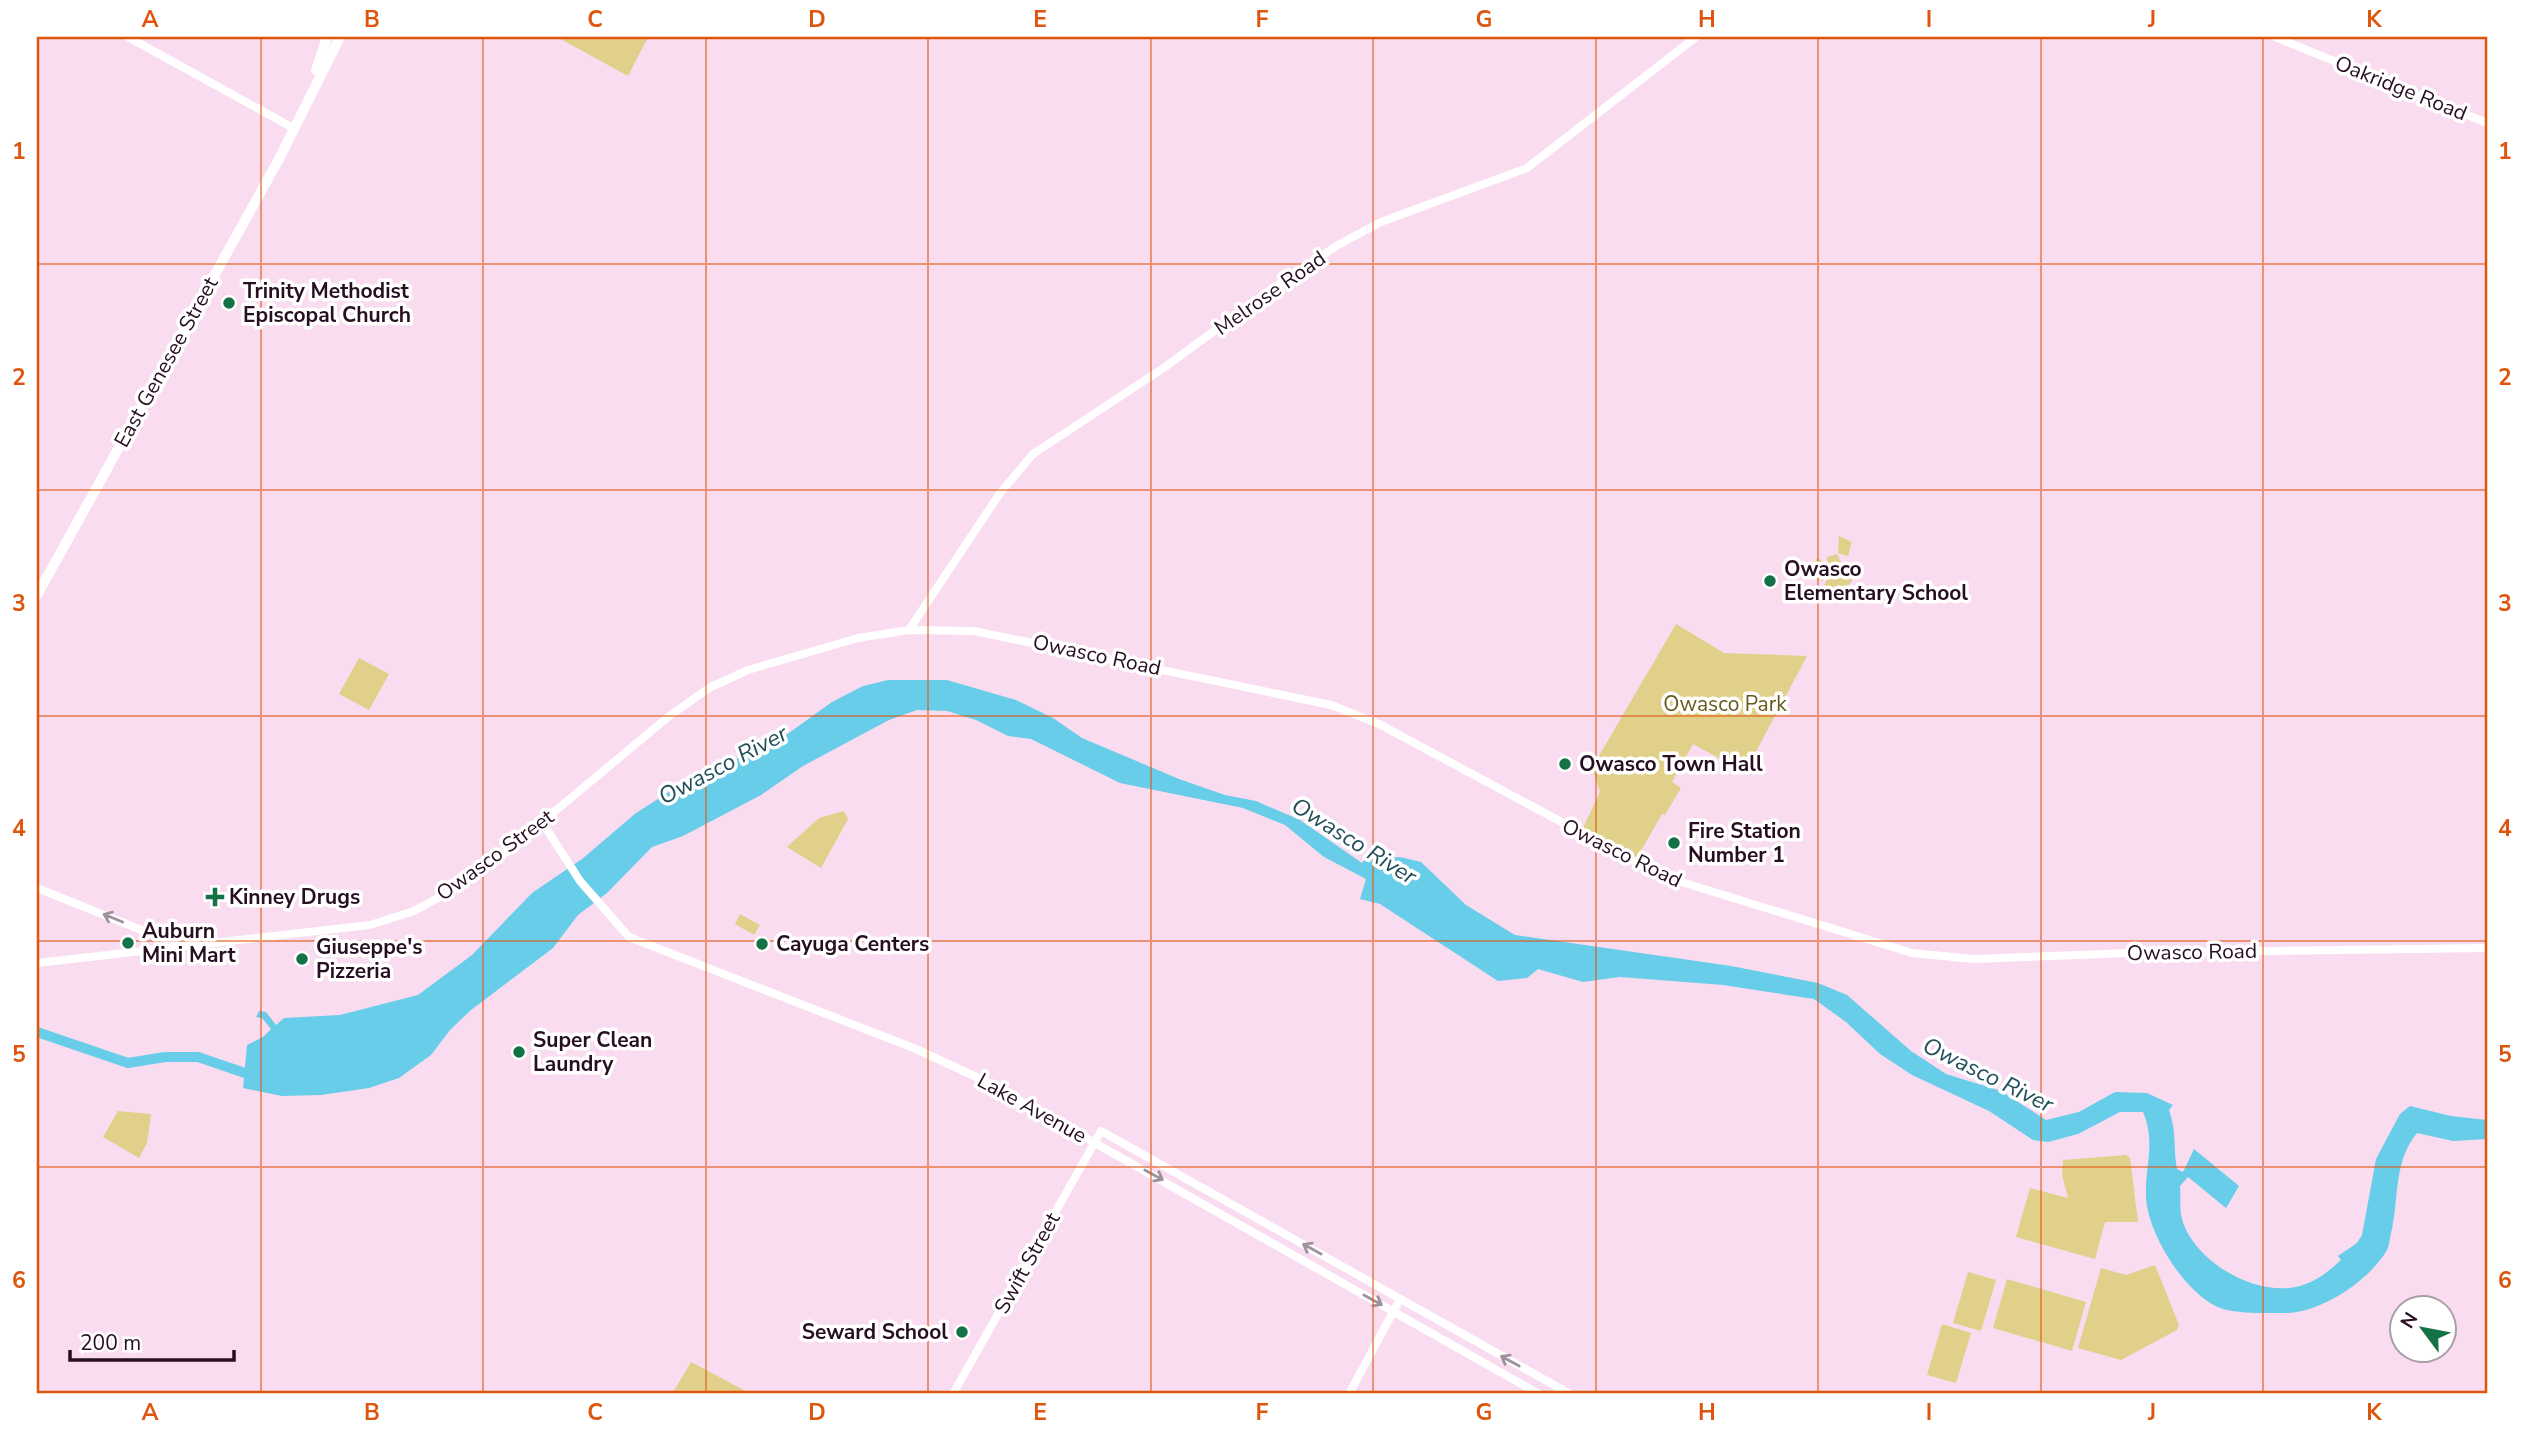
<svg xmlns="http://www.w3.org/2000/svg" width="2524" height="1431" font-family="'Nunito Sans',sans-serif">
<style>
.green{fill:#e0d089}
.water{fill:#67cde8}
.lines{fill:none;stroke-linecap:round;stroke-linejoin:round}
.river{stroke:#67cde8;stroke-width:10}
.secondary{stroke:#fff;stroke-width:8}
.highway{stroke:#fff;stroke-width:10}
.oneway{stroke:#9e939b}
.grid{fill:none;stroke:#de550d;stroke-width:2;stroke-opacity:0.55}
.poi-dot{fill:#157146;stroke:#fff;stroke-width:2.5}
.labels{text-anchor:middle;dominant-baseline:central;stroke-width:7;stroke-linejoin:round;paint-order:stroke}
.street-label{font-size:21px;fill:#270e21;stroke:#fff}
.poi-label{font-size:21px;font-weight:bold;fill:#270e21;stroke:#fff;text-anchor:start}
.park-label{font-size:21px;fill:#64581d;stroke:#fff}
.water-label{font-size:23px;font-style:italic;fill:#214e5a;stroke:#fff}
.neatline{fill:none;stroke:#de550d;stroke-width:2.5}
.grid-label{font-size:23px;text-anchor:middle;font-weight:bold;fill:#de550d}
</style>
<rect width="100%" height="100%" fill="#f9dcf0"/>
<g class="green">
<path d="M557,37h91l-20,39z"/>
<path d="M1839,536l13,6 -4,14 -10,-3z"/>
<path d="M1837,554l7,15 -15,5 -2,-17z"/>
<path d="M1817,558l8,5 -3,6 6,4 -5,8 -21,-11 5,-9 7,3z"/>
<path d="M1845,571l7,9 -9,16 -19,-11 6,-10z"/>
<path d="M1676,624l48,29 83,3 -62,116 -52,-28 -21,38 9,6 -16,27 -3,-1 -28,49 -54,-29 20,-42 -8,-24z"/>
<path d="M359,658l30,16 -20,36 -30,-16z"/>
<path d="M844,811l4,8 -27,49 -34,-21 32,-29z"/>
<path d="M740,914l20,11 -6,10 -19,-11z"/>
<path d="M118,1111l33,3 -4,29 -8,15 -36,-21z"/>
<path d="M2126,1155l4,3 8,64h-33l-10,37 -79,-22 14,-49 38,10 -6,-23 1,-15z"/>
<path d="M2155,1265l24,60 -2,5 -56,30 -43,-12 23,-80 25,7z"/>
<path d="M1968,1272l28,8 -15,51 -28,-8z"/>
<path d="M2007,1279l79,23 -14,49 -79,-23z"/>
<path d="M1942,1324l29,9 -15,50 -29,-8z"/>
<path d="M691,1362l60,32h-79z"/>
</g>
<path class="water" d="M888,680h59l69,20 37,18 29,20 97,41 46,16 31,6 44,19 62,43 6,-8 6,4 26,-2 21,5 45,43 49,30 216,31 87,17 29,12 64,56 35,23 55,17 45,29 33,-8 36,-20 32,1 26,12 -4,5c8,24 4,36 8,59l6,3 11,-23 45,37 -13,22 -38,-31 -8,9c1,10 -1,23 2,33 12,43 75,79 118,67 17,-5 29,-15 41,-26l-3,-4 19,-13 5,-8 14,-76 24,-45 10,-8 41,10 36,4v19l-34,2 -36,-8c-23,28 -18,62 -25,96 -2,6 -2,15 -5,21 -17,30 -65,62 -100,63 -19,0 -45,1 -64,-4 -36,-11 -77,-77 -77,-114 -1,-31 10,-52 -3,-83h-23l-42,22 -30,8 -15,-2 -44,-29 -77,-36 -32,-21 -34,-32 -32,-23 -91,-14 -103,-8 -37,5 -45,-13 -11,9 -29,3 -118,-77 -20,-5 6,-20 -42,-22 -39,-32 -42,-17 -123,-25 -89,-44 -23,-3 -32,-16 -29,-9 -30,-1 -28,10 -86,46 -42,29 -78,41 -31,11 -45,46 -29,22 -25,33 -82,62 -21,20 -19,25 -32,23 -30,10 -48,7 -39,1 -39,-8 4,-43 16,-8 8,-8 -9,-11 -6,-1 3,-6 7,1 10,13 8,-7 56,-3 78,-20 54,-40 60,-62 50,-34 54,-46 50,-32 41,-20 34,-8 71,-51 31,-16z"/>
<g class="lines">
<path class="river" d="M37,1032l91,31 37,-6h33l47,16 11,-1"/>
<g class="secondary">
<path d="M128,37l167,92"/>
<path d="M2275,37l212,86"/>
<path d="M909,630l91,-137 33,-39 132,-87 101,-74 72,-48 43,-23 146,-54 169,-131"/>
<path d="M542,822l38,59 49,56 287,112 71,33 552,312"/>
<path d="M37,888l122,49 23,5"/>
<path d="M37,963l333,-38 44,-14 42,-23 44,-31 168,-140 41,-29 39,-18 110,-32 51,-8 65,1 357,74 48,19 283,152 250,77 61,6 156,-6 358,-5"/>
<path d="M953,1394l148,-263 469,263"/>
<path d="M1349,1394l51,-95"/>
</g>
<g class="highway">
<path d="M316,70l11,-33"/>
<path d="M37,595l242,-436 61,-122"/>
</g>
</g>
<defs><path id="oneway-shaft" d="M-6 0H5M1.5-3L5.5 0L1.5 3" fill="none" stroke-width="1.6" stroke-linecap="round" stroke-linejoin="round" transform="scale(1.75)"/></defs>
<g class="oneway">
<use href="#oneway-shaft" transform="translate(113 918) rotate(-158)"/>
<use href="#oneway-shaft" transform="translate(1154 1175) rotate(29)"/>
<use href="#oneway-shaft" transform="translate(1312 1249) rotate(-151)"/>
<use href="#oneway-shaft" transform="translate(1373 1300) rotate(29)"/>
<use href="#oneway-shaft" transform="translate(1510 1361) rotate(-151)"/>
</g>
<path class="grid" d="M261,37v1357M483,37v1357M706,37v1357M928,37v1357M1151,37v1357M1373,37v1357M1596,37v1357M1818,37v1357M2041,37v1357M2263,37v1357M37,264h2450M37,490h2450M37,716h2450M37,941h2450M37,1167h2450"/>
<g class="poi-dot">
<circle cx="229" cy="303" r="7"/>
<circle cx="1770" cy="581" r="7"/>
<circle cx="1565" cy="764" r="7"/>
<circle cx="1674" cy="843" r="7"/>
<path d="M211.5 886.5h7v7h7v7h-7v7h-7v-7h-7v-7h7z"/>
<circle cx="128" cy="943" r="7"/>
<circle cx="762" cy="944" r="7"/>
<circle cx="302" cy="959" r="7"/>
<circle cx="519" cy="1052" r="7"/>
<circle cx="962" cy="1332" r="7"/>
</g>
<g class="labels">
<g class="street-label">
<text transform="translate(2401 88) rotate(22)">Oakridge Road</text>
<text transform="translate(1270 293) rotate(-35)">Melrose Road</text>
<text transform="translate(166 362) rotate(-61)">East Genesee Street</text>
<text transform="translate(1097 655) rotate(12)">Owasco Road</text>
<text transform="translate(1622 853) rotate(26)">Owasco Road</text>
<text transform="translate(495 855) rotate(-36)">Owasco Street</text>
<text transform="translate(2192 952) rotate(-1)">Owasco Road</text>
<text transform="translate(1032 1108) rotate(29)">Lake Avenue</text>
<text transform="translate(1027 1263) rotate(-61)">Swift Street</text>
</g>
<g class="poi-label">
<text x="243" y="291">Trinity Methodist<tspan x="243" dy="24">Episcopal Church</tspan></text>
<text x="1784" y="569">Owasco<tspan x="1784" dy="24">Elementary School</tspan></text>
<text x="1579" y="764">Owasco Town Hall</text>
<text x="1688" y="831">Fire Station<tspan x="1688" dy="24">Number 1</tspan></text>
<text x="229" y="897">Kinney Drugs</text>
<text x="142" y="931">Auburn<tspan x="142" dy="24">Mini Mart</tspan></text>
<text x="776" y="944">Cayuga Centers</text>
<text x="316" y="947">Giuseppe's<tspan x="316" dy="24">Pizzeria</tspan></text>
<text x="533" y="1040">Super Clean<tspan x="533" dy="24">Laundry</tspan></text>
<text x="948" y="1332" text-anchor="end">Seward School</text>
</g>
<g class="park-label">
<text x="1725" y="704">Owasco Park</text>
</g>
<g class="water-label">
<text transform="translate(723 765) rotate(-28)">Owasco River</text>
<text transform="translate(1354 841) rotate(32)">Owasco River</text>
<text transform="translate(1988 1075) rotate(26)">Owasco River</text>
</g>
</g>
<rect width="2524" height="1431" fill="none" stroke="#ffffff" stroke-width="77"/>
<g transform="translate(2423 1329) rotate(302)"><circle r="33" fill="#ffffff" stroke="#a99fa6" stroke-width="2"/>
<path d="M0-5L12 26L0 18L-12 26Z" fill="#157146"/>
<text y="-10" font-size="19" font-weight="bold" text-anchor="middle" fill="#270e21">N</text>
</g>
<path d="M70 1350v10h164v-10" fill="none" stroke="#270e21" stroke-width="3.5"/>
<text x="80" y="1350" font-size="21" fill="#270e21" stroke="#ffffff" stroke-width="5" paint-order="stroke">200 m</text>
<rect x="38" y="38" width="2448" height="1354" class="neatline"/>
<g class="grid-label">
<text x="150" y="27">A</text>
<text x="372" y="27">B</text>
<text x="595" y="27">C</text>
<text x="817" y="27">D</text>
<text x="1040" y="27">E</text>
<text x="1262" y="27">F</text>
<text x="1484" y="27">G</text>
<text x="1707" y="27">H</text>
<text x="1929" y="27">I</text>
<text x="2152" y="27">J</text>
<text x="2374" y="27">K</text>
<text x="19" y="159">1</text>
<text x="2505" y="159">1</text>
<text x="19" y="385">2</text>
<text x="2505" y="385">2</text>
<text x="19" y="611">3</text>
<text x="2505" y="611">3</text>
<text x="19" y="836">4</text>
<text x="2505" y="836">4</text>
<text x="19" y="1062">5</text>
<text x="2505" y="1062">5</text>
<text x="19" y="1288">6</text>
<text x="2505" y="1288">6</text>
<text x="150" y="1420">A</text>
<text x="372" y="1420">B</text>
<text x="595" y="1420">C</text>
<text x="817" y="1420">D</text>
<text x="1040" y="1420">E</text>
<text x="1262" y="1420">F</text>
<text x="1484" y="1420">G</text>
<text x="1707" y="1420">H</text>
<text x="1929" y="1420">I</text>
<text x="2152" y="1420">J</text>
<text x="2374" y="1420">K</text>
</g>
</svg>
